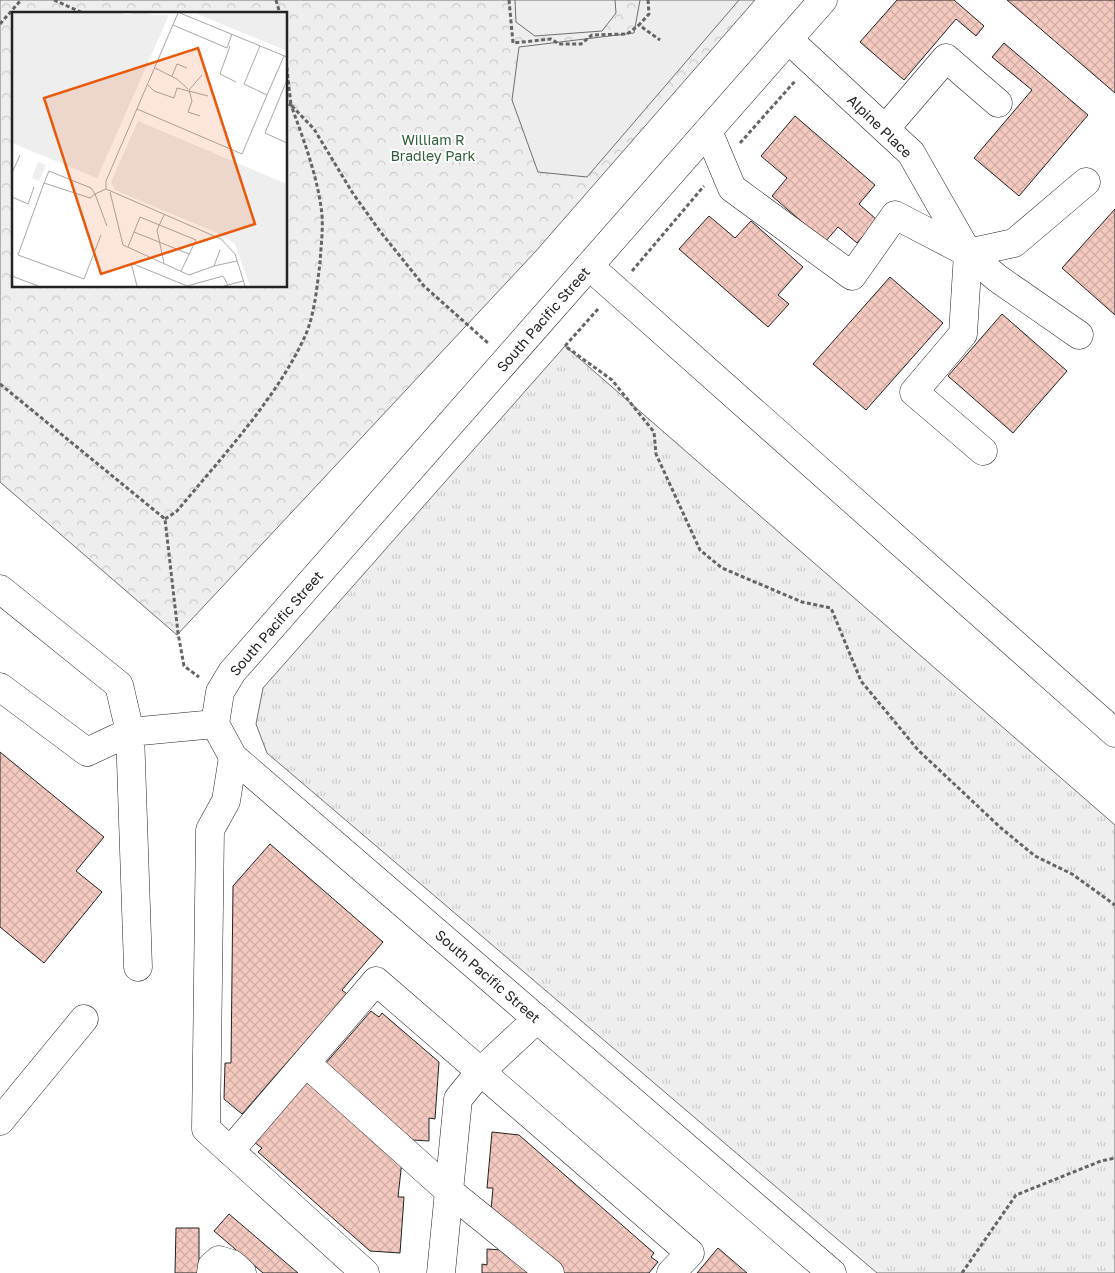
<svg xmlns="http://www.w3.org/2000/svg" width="1115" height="1273" font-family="'Golos Text',sans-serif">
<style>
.grass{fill:url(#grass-tufts);stroke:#6f6f6f}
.park{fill:url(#park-crowns);stroke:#6f6f6f;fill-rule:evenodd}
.garden{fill:#eee;stroke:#6f6f6f}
.parking{fill:#ededed;stroke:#6f6f6f}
.building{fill:url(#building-cross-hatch);stroke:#222}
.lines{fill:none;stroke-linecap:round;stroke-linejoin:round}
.minor-casing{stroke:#222;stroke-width:29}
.path{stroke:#646464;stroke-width:3;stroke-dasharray:4 2.5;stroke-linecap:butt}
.minor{stroke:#fff;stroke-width:28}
.labels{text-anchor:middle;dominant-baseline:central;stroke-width:4;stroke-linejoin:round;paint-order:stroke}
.street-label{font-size:14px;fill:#222;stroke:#fff}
.park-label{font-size:14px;fill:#2f5e38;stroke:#fff}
.inset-road{fill:none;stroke:#a7a7a7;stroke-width:1}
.view{fill:#e8590c;fill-opacity:0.15;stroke:#e8590c;stroke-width:2.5}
.inset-edge{fill:none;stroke:#222;stroke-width:2.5}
</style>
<defs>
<pattern id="grass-tufts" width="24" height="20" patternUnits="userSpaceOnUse" patternTransform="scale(1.25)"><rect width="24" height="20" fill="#eee"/><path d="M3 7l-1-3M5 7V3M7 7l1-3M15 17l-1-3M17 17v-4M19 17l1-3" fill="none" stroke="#ccc"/></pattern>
<pattern id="park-crowns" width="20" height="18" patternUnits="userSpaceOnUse" patternTransform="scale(1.25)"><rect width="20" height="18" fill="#eee"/><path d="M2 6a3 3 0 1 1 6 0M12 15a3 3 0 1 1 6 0" fill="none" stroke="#ccc"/></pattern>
<pattern id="building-cross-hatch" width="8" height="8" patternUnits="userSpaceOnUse" patternTransform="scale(1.25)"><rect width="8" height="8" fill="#f3c9c0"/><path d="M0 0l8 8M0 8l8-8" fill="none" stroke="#d0aca5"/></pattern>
</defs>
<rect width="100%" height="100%" fill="#fff"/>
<path class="grass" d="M565,346l550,479v448h-238l-610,-520 -11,-29 7,-36z"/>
<path class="park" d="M0,0h755l-219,251 -359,384 -177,-153zM14,14h272v272h-272z"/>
<path class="garden" d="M515,0h100l1,13 -14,18 -67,5 -19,-14z"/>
<path class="parking" d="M640,0h99l-152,177 -49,-5 -26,-72 7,-53 115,-14z"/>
<g class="building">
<path d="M897,0h57l30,26 -8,10 -20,-17 -52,61 -44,-38z"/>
<path d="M1007,0h108v93z"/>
<path d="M1004,43l84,72 -69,81 -45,-38 58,-68 -40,-33z"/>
<path d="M795,116l80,69 -16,19 18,16 -20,23 -19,-16 -13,15 -53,-46 15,-18 -26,-22z"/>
<path d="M1115,209v106l-53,-47z"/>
<path d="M709,216l26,22 16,-17 52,46 -25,28 11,9 -21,23 -89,-78z"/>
<path d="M890,277l53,46 -77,87 -53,-46z"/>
<path d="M1002,314l65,57 -54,62 -65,-57z"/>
<path d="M0,752l104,85 -28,34 26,21 -58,71 -44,-36z"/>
<path d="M270,844l113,98 -41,48 5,4 -105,120 -18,-15 1,-36h6l2,-177z"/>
<path d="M371,1011l8,6 3,-4 57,49 -4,57 -6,-1v23l-16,-1 -88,-76z"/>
<path d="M309,1080l93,81 -4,36h6l-4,56 -30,-2 -112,-99 4,-4 -8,-6z"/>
<path d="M492,1132l27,3 135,118 -3,4 7,5 -9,11h-86l-72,-63 2,-22h-6z"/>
<path d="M229,1214l69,59h-35l-49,-42z"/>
<path d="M176,1228h23v45h-24z"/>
<path d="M718,1248l29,25h-50z"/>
<path d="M487,1249l15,1 26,23h-46v-9l5,1z"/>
</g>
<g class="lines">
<g class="minor-casing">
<g id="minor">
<path d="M823,0l-591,672 -12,20 -5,32 18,33 599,516"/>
<path d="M789,40l122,113 57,100"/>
<path d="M885,129l61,-71 52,45"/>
<path d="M708,131l24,57 120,88 43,-61 73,38 29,25 82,57"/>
<path d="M968,253l-5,81 -49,58 69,59"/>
<path d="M968,253l46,-10 72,-61"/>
<path d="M589,266l526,467"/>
<path d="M0,589l119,96 11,47 -43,20 -87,-65"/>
<path d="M233,757l-7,44 -16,29 -4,299 159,144"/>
<path d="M138,967l-8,-235 85,-8"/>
<path d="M306,1063l143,128 101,82"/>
<path d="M0,1121l84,-102"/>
<path d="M230,1151l146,-170 314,272 -19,20"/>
<path d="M211,1273l1,-7 7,-6 13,4 10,9"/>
<path d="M441,1273l17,-174 22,-27 57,-53"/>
</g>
</g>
<g class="path">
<path d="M54,0l31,14"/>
<path d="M276,0l4,14"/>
<path d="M509,0l4,43 38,-4 8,5h22l11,-9 35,-1 12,-9"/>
<path d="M648,0l1,14 -10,11 21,15"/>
<path d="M0,24l21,-24"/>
<path d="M286,61l5,44 23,24 38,63 27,38 45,56 64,57"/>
<path d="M740,143l56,-63"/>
<path d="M632,271l72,-85"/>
<path d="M598,309l-33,37 47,34 42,52 2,22 44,96 22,18 80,34 29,6 30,73 57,69 83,78 34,28 37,18 43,31"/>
<path d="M0,384l165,135 13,114 6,33 15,11"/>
<path d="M165,519l12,-8c44,-53 101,-114 129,-177 9,-22 11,-48 14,-71 1,-18 4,-39 1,-56 -5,-35 -18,-69 -30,-102l-5,-2"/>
<path d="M962,1273l54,-78 85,-34 14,-3"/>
</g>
<use href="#minor" class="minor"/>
</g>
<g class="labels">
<g class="street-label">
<text transform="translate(880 126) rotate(44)">Alpine Place</text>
<text transform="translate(543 319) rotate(-49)">South Pacific Street</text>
<text transform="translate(276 623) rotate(-49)">South Pacific Street</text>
<text transform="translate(488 976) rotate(41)">South Pacific Street</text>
</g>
<g class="park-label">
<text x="433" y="139">William R<tspan x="433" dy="16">Bradley Park</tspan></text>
</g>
</g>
<g transform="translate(12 12)">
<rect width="275" height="275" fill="#fff"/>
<path d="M183,1h92v38zM126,109l149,63v102h-37l-15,-42 -13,-9 -107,-45 -4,-8z" fill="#eee"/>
<path d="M0,1l157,2 -72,163 -85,-35z" fill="#eee"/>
<path d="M59,1h51l8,26 -26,6 -17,-6 -9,-6zM120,1h15l12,4 2,4 -11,24 -16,-13zM1,29l46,20 -12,27 -35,-15zM104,33l14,28 -10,6 -14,-28zM0,78l30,13 -15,34 -15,-6zM26,150l8,3 -7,16 -7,-3z" fill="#eee"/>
<path class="inset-road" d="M166,1l-72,168v8l115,50 14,15 10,32M168,1l107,44M161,13l54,23 5,-14M218,34l-10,28 16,8M248,34l-16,38 23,11 17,-39M143,56l22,11 11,10M160,64l5,-12 10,4M275,68l-22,53 22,10M136,73l6,6 20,7 3,-10 31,8M177,78l3,11 -4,11 12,4M177,78l13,-15M125,97l105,45 25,-59M37,159l42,17 4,6 -5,4 -46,-15zM0,161l8,-18M32,171l-26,72 66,24 17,-44M94,177l-11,5 12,32M98,180l13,53 66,30 25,-9 6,-16M0,185l16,7 6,-17M152,203l-7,15 7,33M122,220l55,22M116,235l12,-30 56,23 -15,31M202,254l23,-5M0,264l26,10M125,274l-6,-23 56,23 36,-10 5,9M212,274l19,-5"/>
<path class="view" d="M186,36l57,176 -154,50 -57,-176z"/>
<rect width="275" height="275" class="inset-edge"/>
</g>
</svg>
